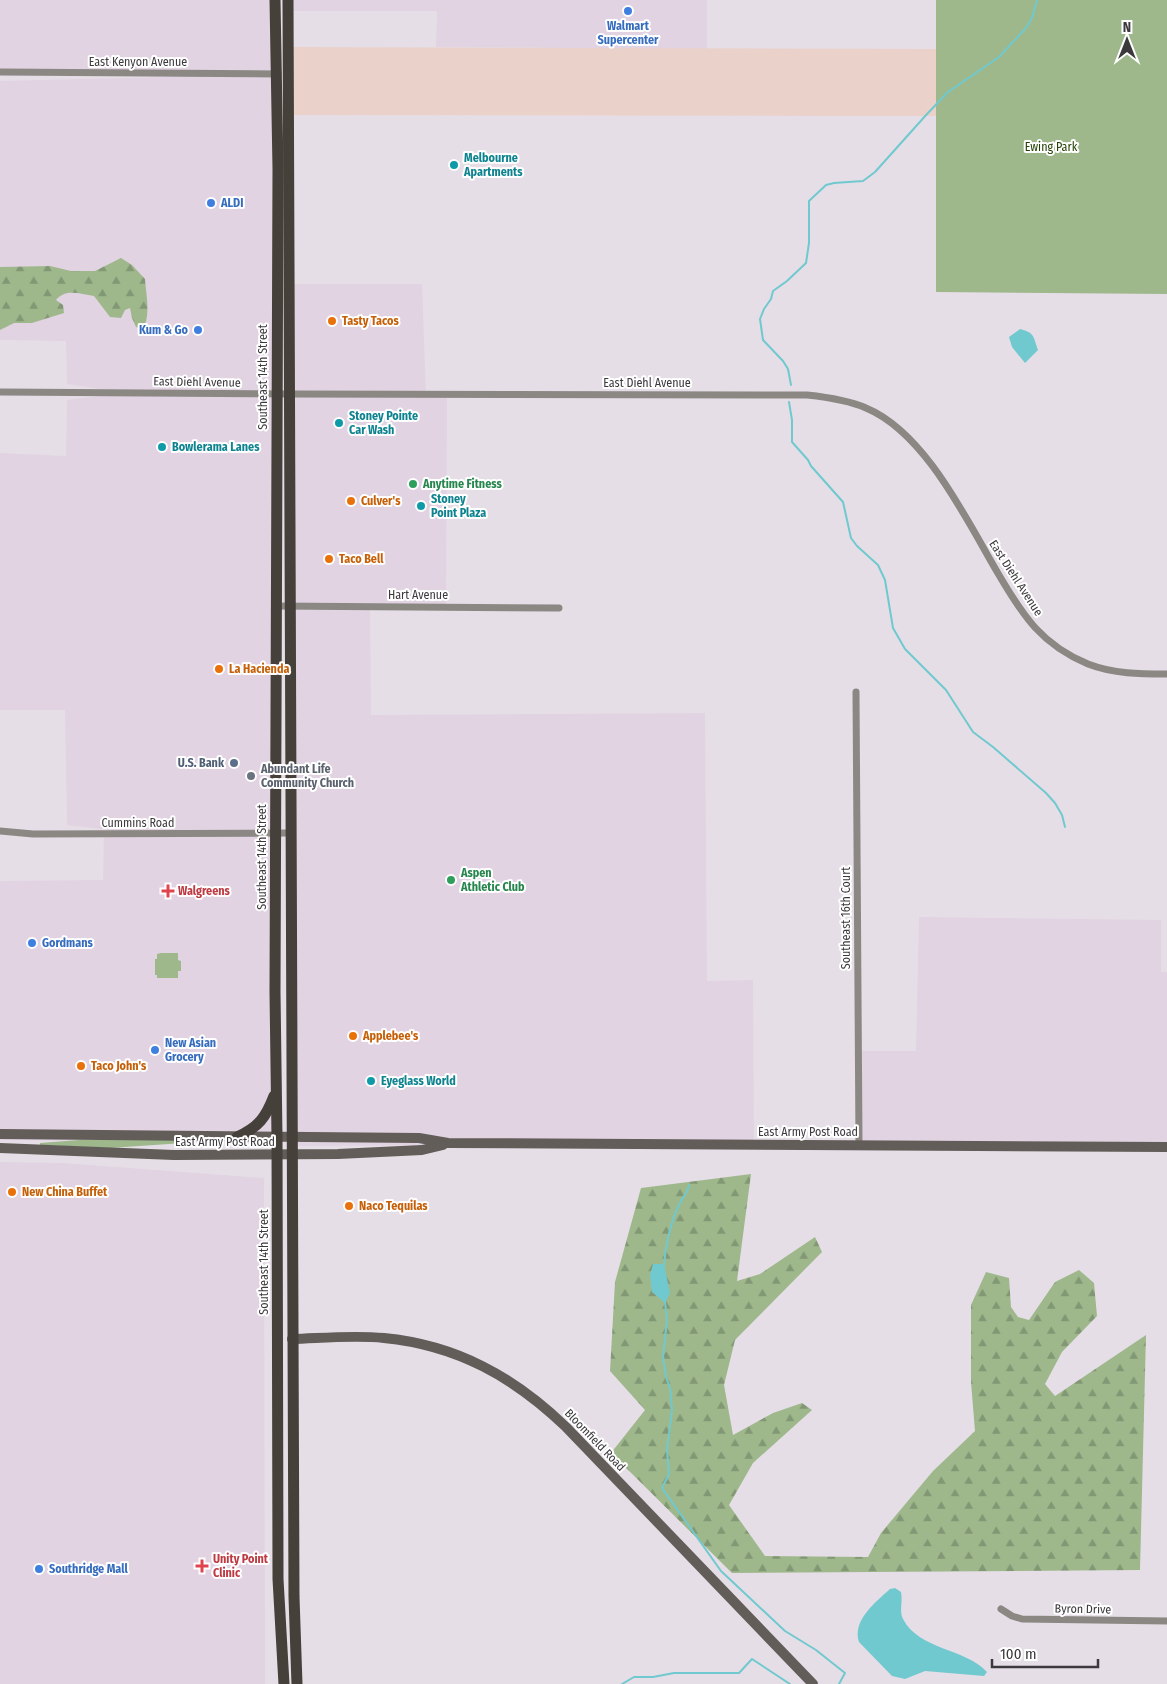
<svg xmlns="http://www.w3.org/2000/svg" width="1167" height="1684" font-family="'Fira Sans Condensed',sans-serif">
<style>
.built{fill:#e1d3e2}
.industrial{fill:#ead1ca}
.green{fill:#9eb88c}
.forest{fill:url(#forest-firs)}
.water{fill:#70c9cf}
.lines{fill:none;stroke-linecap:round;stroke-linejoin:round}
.stream{stroke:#70c9cf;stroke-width:2}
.street{stroke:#8b8884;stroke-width:7}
.secondary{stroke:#625d58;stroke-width:10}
.primary{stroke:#454039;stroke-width:11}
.shop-dot{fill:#3f7fe0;stroke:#fff;stroke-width:2}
.culture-dot{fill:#0f9aa8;stroke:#fff;stroke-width:2}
.food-dot{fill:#e8710a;stroke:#fff;stroke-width:2}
.leisure-dot{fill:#2e9e5b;stroke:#fff;stroke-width:2}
.service-dot{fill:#5c6f8a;stroke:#fff;stroke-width:2}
.worship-dot{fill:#6b7280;stroke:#fff;stroke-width:2}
.health-dot{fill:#e0444e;stroke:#fff;stroke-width:2}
.labels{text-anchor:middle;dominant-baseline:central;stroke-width:4;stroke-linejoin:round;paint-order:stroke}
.shop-label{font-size:12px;font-weight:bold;fill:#366cbe;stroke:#fff;text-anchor:start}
.street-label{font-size:12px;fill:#3c393d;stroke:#fff}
.park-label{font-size:12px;fill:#234103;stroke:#fff}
.culture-label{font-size:12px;font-weight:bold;fill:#0d838f;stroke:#fff;text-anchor:start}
.food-label{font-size:12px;font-weight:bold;fill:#c56008;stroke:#fff;text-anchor:start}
.leisure-label{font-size:12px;font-weight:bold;fill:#27864d;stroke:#fff;text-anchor:start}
.service-label{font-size:12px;font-weight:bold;fill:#4e5e75;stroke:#fff;text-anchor:end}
.worship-label{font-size:12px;font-weight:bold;fill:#5b616d;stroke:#fff;text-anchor:start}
.health-label{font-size:12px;font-weight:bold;fill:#be3a42;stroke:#fff;text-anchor:start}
</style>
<defs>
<pattern id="forest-firs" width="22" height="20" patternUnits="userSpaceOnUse" patternTransform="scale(1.25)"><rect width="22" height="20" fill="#9eb88c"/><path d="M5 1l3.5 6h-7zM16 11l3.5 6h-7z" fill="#829774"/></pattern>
</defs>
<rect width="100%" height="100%" fill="#e6dee7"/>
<g class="built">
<path d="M0,0h275l-3,1142 -272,-2v-259l103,-1 1,-46 32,-1 -69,-8 -2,-115h-65v-257l66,3 1,-56 60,-7 -60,-9 -1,-43 -66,-1v-259l252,-6 -252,-3z"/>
<path d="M288,0h419v49l-271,-2 1,-36h-149z"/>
<path d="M289,284h133l4,110h21l-1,213 -76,-1 1,109 334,-2 2,268 46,-1 1,164 -463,2z"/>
<path d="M919,917l242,3v52h6v175l-308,-3 -1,-93h58z"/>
<path d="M0,1162l63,1 201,15 1,506h-265z"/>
</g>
<path class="industrial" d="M288,47l648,2v67l-647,-1z"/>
<g class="green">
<path d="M936,0h231v294l-231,-2z"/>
<path d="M161,953h17v7l3,1v10h-3v7h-21v-3h-2v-16h2v-5z"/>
<path d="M79,1140h105v3l-74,5 -70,-3v-2z"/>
</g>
<g class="forest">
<path d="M121,258l11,7 13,14c1,15 6,36 -2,50l-7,-2 -4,-9 -2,-10 -5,2 -4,8 -11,-1 -16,-21c-14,-2 -28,-8 -38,4l7,5 1,8 -32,10h-18l-14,7v-63l50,-1 21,5h24z"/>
<path d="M751,1174l-14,107 23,-7 55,-37 7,15 -87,88 -11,45 9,50 40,-22 29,-10 10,7 -59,53 -24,42 36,51 103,1 13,-24 52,-62 42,-40 -4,-49v-77l15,-33 23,6 2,29 7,10 11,3 26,-38 24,-12 15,13 3,33 -35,36 -17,32 10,12 91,-61 -6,235 -408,3 -121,-120 34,-43 -35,-39 5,-89 26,-94z"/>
</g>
<g class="water">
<path d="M1020,329c15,4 13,7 18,21l-13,13 -13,-16 -3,-10z"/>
<path d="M653,1264h11l6,29 -5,10 -13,-11 -2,-17z"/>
<path d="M895,1588l6,4c2,9 -2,19 2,27 16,31 62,29 84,53l-3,4 -59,-5 -20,8 -13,-3 -33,-34c-7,-22 17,-40 31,-53z"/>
</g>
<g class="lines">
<g class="stream">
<path d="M791,385l-3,-16 -5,-8 -20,-21 -3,-21 4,-10 7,-10 2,-8 14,-10 19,-18 3,-20v-42l17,-16 8,-2 29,-2 12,-9 52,-58 21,-22 51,-35 27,-29 6,-10 5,-18"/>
<path d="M789,402l3,18v22l16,18 3,6 32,36 8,36 6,8 21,19 7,15 8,48 12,21 41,41 27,42 20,15 53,46 9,10 7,12 3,12"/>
<path d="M664,1265c2,-22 6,-42 16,-62 3,-7 8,-10 9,-18"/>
<path d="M665,1302l2,18 -4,36 3,21 4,11 2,22 -5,40 2,24 -7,14 59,83 64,60 31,19 29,23 -6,11"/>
<path d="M622,1684l12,-7h19l21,-4h65l13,-14 38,25"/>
</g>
<g class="street">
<path d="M0,72l278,2"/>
<path d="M0,392l289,2 518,1c19,2 41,5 59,13 60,25 101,113 133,167 24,41 43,70 89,89 26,10 52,10 79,10"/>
<path d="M276,606l283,2"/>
<path d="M856,692l3,452"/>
<path d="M0,831l33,3 257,-1"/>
<path d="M1001,1609l11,7 10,3 145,2"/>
</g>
<g class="secondary">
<path d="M0,1134l419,4 29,5 719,4"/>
<path d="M0,1148l174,7 164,-1 84,-4 21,-5"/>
<path d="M292,1339c31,-1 62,-4 92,-1 73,7 130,39 182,89l247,257"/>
</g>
<g class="primary">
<path d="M275,0l3,169 -3,823 2,145 1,442 6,105"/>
<path d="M288,0l6,1597 3,87"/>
<path d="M237,1137c22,-10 29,-20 37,-41"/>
</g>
</g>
<g class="shop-dot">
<circle cx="628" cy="11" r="5"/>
<circle cx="211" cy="203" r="5"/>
<circle cx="198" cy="330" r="5"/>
<circle cx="32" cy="943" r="5"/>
<circle cx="155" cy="1050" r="5"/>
<circle cx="39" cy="1569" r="5"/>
</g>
<g class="culture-dot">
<circle cx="454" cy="165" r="5"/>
<circle cx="339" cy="423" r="5"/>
<circle cx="162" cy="447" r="5"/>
<circle cx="421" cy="506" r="5"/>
<circle cx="371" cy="1081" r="5"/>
</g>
<g class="food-dot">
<circle cx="332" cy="321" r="5"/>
<circle cx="351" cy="501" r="5"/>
<circle cx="329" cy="559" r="5"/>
<circle cx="219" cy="669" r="5"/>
<circle cx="353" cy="1036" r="5"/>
<circle cx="81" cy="1066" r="5"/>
<circle cx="12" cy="1192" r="5"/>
<circle cx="349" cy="1206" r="5"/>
</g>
<g class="leisure-dot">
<circle cx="413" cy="484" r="5"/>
<circle cx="451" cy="880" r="5"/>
</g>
<circle class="service-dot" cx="234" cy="763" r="5"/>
<circle class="worship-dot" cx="251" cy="776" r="5"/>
<g class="health-dot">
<path d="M165.5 883.5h5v5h5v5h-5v5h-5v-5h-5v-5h5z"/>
<path d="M199.5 1558.5h5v5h5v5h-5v5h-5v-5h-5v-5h5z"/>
</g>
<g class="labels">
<g class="shop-label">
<text x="628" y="26" text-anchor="middle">Walmart<tspan x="628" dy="14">Supercenter</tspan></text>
<text x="221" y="203">ALDI</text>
<text x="188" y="330" text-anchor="end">Kum &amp; Go</text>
<text x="42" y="943">Gordmans</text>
<text x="165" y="1043">New Asian<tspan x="165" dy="14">Grocery</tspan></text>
<text x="49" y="1569">Southridge Mall</text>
</g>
<g class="street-label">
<text x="138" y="62">East Kenyon Avenue</text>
<text transform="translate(263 377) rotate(-90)">Southeast 14th Street</text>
<text transform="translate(197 382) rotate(1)">East Diehl Avenue</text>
<text x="647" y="383">East Diehl Avenue</text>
<text transform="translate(1016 578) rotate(57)">East Diehl Avenue</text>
<text x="418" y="595">Hart Avenue</text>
<text x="138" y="823">Cummins Road</text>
<text transform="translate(262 857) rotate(-90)">Southeast 14th Street</text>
<text transform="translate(846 918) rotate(-90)">Southeast 16th Court</text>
<text x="808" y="1132">East Army Post Road</text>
<text x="225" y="1142">East Army Post Road</text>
<text transform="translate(264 1262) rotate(-90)">Southeast 14th Street</text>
<text transform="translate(595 1440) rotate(46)">Bloomfield Road</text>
<text transform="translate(1083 1609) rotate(1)">Byron Drive</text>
</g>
<g class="park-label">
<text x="1051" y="147">Ewing Park</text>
</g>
<g class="culture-label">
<text x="464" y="158">Melbourne<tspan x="464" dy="14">Apartments</tspan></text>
<text x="349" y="416">Stoney Pointe<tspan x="349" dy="14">Car Wash</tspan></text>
<text x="172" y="447">Bowlerama Lanes</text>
<text x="431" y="499">Stoney<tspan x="431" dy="14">Point Plaza</tspan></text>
<text x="381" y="1081">Eyeglass World</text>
</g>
<g class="food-label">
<text x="342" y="321">Tasty Tacos</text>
<text x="361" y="501">Culver's</text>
<text x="339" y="559">Taco Bell</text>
<text x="229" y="669">La Hacienda</text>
<text x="363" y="1036">Applebee's</text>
<text x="91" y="1066">Taco John's</text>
<text x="22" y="1192">New China Buffet</text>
<text x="359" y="1206">Naco Tequilas</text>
</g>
<g class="leisure-label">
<text x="423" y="484">Anytime Fitness</text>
<text x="461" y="873">Aspen<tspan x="461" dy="14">Athletic Club</tspan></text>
</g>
<g class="service-label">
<text x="224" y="763">U.S. Bank</text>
</g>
<g class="worship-label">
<text x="261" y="769">Abundant Life<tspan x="261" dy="14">Community Church</tspan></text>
</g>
<g class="health-label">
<text x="178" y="891">Walgreens</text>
<text x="213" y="1559">Unity Point<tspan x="213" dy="14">Clinic</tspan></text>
</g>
</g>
<g transform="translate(1127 40)" stroke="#ffffff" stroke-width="4" paint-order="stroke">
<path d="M0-4L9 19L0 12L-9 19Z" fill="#3c393d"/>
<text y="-8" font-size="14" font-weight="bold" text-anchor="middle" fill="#3c393d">N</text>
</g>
<path d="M992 1659v8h106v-8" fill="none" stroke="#3c393d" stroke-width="2.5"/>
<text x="1000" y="1659" font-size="15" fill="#3c393d" stroke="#ffffff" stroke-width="4" paint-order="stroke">100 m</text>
</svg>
